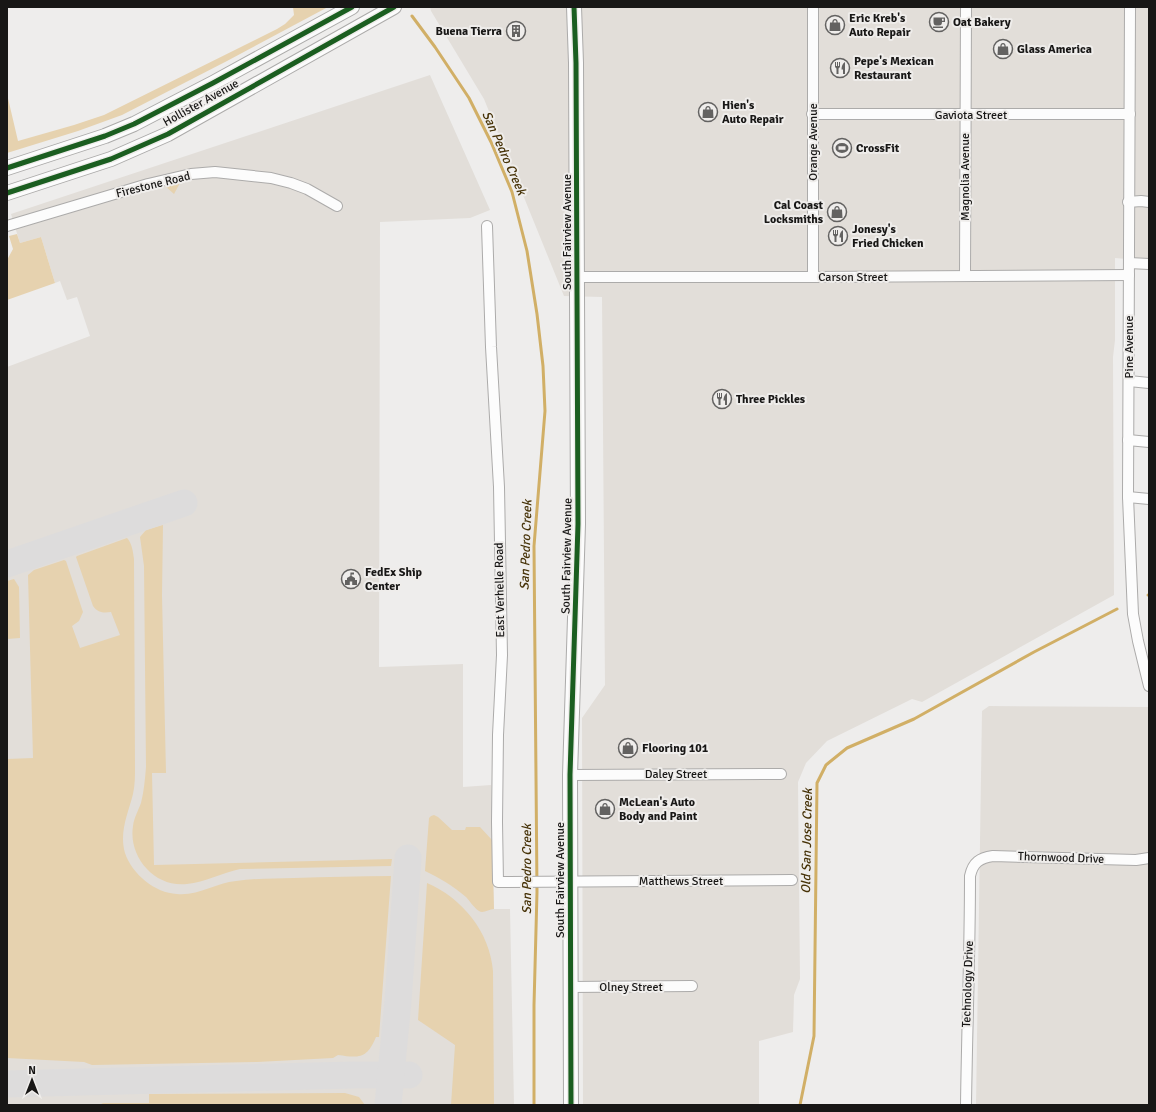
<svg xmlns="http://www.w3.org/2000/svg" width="1156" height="1112" font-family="Signika,sans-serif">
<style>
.built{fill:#e2ded9}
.green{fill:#e6d2af}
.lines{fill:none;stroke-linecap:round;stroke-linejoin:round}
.stream{stroke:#d1af66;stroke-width:3}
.taxiway{stroke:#dddcdc;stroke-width:27}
.street-casing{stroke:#acabaa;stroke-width:12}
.secondary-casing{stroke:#acabaa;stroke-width:16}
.street{stroke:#fcfcfc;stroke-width:10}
.secondary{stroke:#fcfcfc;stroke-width:14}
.cycleway-casing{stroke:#efedeb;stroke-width:8}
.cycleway{stroke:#1b5e20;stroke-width:5}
.labels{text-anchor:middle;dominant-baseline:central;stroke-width:4;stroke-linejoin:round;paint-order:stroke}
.poi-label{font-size:12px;font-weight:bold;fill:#181716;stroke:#efedeb;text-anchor:start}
.street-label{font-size:12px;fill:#181716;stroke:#efedeb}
.water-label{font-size:13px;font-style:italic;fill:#463207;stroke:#efedeb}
</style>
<rect width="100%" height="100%" fill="#eeedec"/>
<g class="built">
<path d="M430,7h719v254l-34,-3v82l-2,17 1,238 -192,107 -10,-3 -85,42 -21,22 -8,19 2,197 -6,16 -1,37 -34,9v64h-176l-1,-387 23,-33 -3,-388 -38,-1 -80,-197 -53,-88z"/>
<path d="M430,75l60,135 -20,8 -90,4 -1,445 84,-3v123l28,-2 3,124h16l4,196h-507v-738l83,-31 -13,-39 -10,3 -7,-19 -5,2 -14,-46 -21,6 -9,-29z"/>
<path d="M989,706l160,1v398h-173l6,-394z"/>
</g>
<g class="green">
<path d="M293,7h35l-101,54 -105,54 -44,16 -71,22v-59l11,47 56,-16 30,-10 173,-86 8,-5 9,-9z"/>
<path d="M180,183l-6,11 -9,-8z"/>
<path d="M17,234l3,9 21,-6 14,46 -48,17v-40l6,-11 -4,-13z"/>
<path d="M163,525l-1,70 4,178h-14l2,92 238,-6 -1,7 -151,3c-18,4 -35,13 -53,15 -32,4 -59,-27 -54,-58 1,-8 5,-15 8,-23 3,-12 4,-24 5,-36l-2,-201 -4,-29 6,-7z"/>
<path d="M127,538c5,5 6,14 7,21l1,208c0,9 0,18 -2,27 -5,20 -14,38 -8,59 7,21 30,40 52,41 21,2 39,-11 59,-13 19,-3 39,-2 58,-3 32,-1 65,-2 97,-2l-12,161h-3c-9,22 -17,21 -38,18l-5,3 -76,4 -165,3 -8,-3 -77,-4v-299l26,-1 -5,-183 6,-5 30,-10 2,1 17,51 -4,9 -7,5 8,22 40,-13 -9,-23c-7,1 -13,1 -18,-6l-17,-49 1,-1z"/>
<path d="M14,579l5,8 1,51 -13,1v-58z"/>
<path d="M434,815l4,2 14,13h13l1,-3h14l12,13 2,69c-5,0 -11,5 -15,2 -5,-3 -9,-10 -13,-14 -13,-11 -26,-19 -41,-26l4,-53 2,-2z"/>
<path d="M427,883c35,15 63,49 66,88l1,134h-43l4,-60 -37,-25z"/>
<path d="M345,1093l14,4 6,8h-266l4,-2h46v-9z"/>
</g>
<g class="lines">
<g class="stream">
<path d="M412,16l23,31 34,51 22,44 21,50 15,59 10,63 6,52 2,45 -11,135 3,346 -3,113v100"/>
<path d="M1148,595h1"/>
<path d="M800,1105l14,-69 3,-253 9,-18 21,-17 67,-29 120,-67 83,-43"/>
</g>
<g class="taxiway">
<path d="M7,564l177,-61"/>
<path d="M7,1084l347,-9h55"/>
<path d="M388,1105l10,-104 10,-143"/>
</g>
<g class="street-casing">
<g id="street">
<path d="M1130,7l-2,490 5,117 5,27 11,45"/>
<path d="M812,114h318"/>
<path d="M1128,202l13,-1 8,1"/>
<path d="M7,226l141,-42 43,-10 24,-2 56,6 20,5 16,6 30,17"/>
<path d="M487,226l4,121 8,140 3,168 -4,80 -1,87 1,60 294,-2"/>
<path d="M1129,263l20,1"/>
<path d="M965,276l1,-269"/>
<path d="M577,277h236l316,-2"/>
<path d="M813,277v-270"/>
<path d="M1129,381l20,2"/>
<path d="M1128,440l21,2"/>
<path d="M1128,497l21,2"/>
<path d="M570,775l211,-1"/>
<path d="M570,987l122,-1"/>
<path d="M966,1105c1,-76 4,-153 4,-229 3,-14 10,-18 23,-20l143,4 13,-2"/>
</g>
</g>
<g class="secondary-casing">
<g id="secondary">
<path d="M7,168l98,-32 29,-12 79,-41 139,-76"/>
<path d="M7,193l104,-34 57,-25 226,-127"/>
<path d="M571,1105l-1,-330 8,-251 -2,-461 -2,-56"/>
</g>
</g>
<use href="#street" class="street"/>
<use href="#secondary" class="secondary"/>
<g class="cycleway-casing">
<g id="cycleway">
<path d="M7,168l98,-32 29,-12 79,-41 139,-76"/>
<path d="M7,193l104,-34 57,-25 226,-127"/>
<path d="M571,1105l-1,-330 8,-251 -2,-461 -2,-56"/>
</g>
</g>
<use href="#cycleway" class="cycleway"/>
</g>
<defs>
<g id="cafe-ring" transform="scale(1)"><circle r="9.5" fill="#efedeb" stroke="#636261" stroke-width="1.5"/><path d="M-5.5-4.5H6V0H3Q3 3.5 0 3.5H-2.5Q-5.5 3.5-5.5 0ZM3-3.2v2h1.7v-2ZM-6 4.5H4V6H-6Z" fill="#636261"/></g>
<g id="shop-ring" transform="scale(1)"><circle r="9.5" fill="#efedeb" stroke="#636261" stroke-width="1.5"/><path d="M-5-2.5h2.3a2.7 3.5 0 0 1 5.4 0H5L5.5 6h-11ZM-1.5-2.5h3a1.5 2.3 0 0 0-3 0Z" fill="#636261"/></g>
<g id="building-ring" transform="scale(1)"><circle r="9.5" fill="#efedeb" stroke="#636261" stroke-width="1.5"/><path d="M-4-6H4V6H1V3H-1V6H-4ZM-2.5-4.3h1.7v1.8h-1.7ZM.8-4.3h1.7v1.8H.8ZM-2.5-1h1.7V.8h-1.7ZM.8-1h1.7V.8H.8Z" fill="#636261"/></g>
<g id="restaurant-ring" transform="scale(1)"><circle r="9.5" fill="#efedeb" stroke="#636261" stroke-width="1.5"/><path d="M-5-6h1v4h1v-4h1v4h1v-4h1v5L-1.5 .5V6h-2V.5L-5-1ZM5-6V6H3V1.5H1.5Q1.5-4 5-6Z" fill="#636261"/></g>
<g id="stadium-ring" transform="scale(1)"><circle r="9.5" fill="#efedeb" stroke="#636261" stroke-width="1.5"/><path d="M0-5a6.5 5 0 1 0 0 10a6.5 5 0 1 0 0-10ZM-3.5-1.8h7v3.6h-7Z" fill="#636261"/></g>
<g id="civic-ring" transform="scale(1)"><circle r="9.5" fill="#efedeb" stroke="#636261" stroke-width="1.5"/><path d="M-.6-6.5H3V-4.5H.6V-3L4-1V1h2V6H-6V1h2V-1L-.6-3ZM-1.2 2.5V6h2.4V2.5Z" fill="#636261"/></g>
</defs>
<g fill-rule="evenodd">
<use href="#cafe-ring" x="939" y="22"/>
<use href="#shop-ring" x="835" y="25"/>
<use href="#building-ring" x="516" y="31"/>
<use href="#shop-ring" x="1003" y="49"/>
<use href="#restaurant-ring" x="840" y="68"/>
<use href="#shop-ring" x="708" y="112"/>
<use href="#stadium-ring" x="842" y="148"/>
<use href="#shop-ring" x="837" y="212"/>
<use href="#restaurant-ring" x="838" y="236"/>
<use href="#restaurant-ring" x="722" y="399"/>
<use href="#civic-ring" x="351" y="579"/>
<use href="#shop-ring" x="628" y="748"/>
<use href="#shop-ring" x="605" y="809"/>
</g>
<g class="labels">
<g class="poi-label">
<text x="849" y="18">Eric Kreb's<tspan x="849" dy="14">Auto Repair</tspan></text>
<text x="953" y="22">Oat Bakery</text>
<text x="502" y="31" text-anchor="end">Buena Tierra</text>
<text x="1017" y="49">Glass America</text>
<text x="854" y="61">Pepe's Mexican<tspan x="854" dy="14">Restaurant</tspan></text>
<text x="722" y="105">Hien's<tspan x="722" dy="14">Auto Repair</tspan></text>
<text x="856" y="148">CrossFit</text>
<text x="823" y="205" text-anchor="end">Cal Coast<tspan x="823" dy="14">Locksmiths</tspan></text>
<text x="852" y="229">Jonesy's<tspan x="852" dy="14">Fried Chicken</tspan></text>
<text x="736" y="399">Three Pickles</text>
<text x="365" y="572">FedEx Ship<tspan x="365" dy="14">Center</tspan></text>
<text x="642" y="748">Flooring 101</text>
<text x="619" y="802">McLean's Auto<tspan x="619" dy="14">Body and Paint</tspan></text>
</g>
<g class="street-label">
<text transform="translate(201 103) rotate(-29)">Hollister Avenue</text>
<text x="971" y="115">Gaviota Street</text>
<text transform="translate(813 142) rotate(-90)">Orange Avenue</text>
<text transform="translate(965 177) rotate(-90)">Magnolia Avenue</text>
<text transform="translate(153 185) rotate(-14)">Firestone Road</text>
<text transform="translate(567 232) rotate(-90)">South Fairview Avenue</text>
<text x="853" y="277">Carson Street</text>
<text transform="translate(1129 347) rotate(-90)">Pine Avenue</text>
<text transform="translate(567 556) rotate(-89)">South Fairview Avenue</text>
<text transform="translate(500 590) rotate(-91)">East Verhelle Road</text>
<text x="676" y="774">Daley Street</text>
<text transform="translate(1061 858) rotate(2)">Thornwood Drive</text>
<text transform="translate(560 880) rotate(-90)">South Fairview Avenue</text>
<text x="681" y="881">Matthews Street</text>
<text transform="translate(968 984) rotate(-88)">Technology Drive</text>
<text x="631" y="987">Olney Street</text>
</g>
<g class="water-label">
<text transform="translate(504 153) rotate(66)">San Pedro Creek</text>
<text transform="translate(526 545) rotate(-88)">San Pedro Creek</text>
<text transform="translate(807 841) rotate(-89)">Old San Jose Creek</text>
<text transform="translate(527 869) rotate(-90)">San Pedro Creek</text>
</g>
</g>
<rect width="1156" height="1112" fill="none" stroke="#181716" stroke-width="16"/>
<g transform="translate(32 1080)" stroke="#efedeb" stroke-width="3" paint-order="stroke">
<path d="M0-3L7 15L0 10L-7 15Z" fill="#181716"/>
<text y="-6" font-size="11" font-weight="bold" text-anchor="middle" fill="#181716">N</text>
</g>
</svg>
